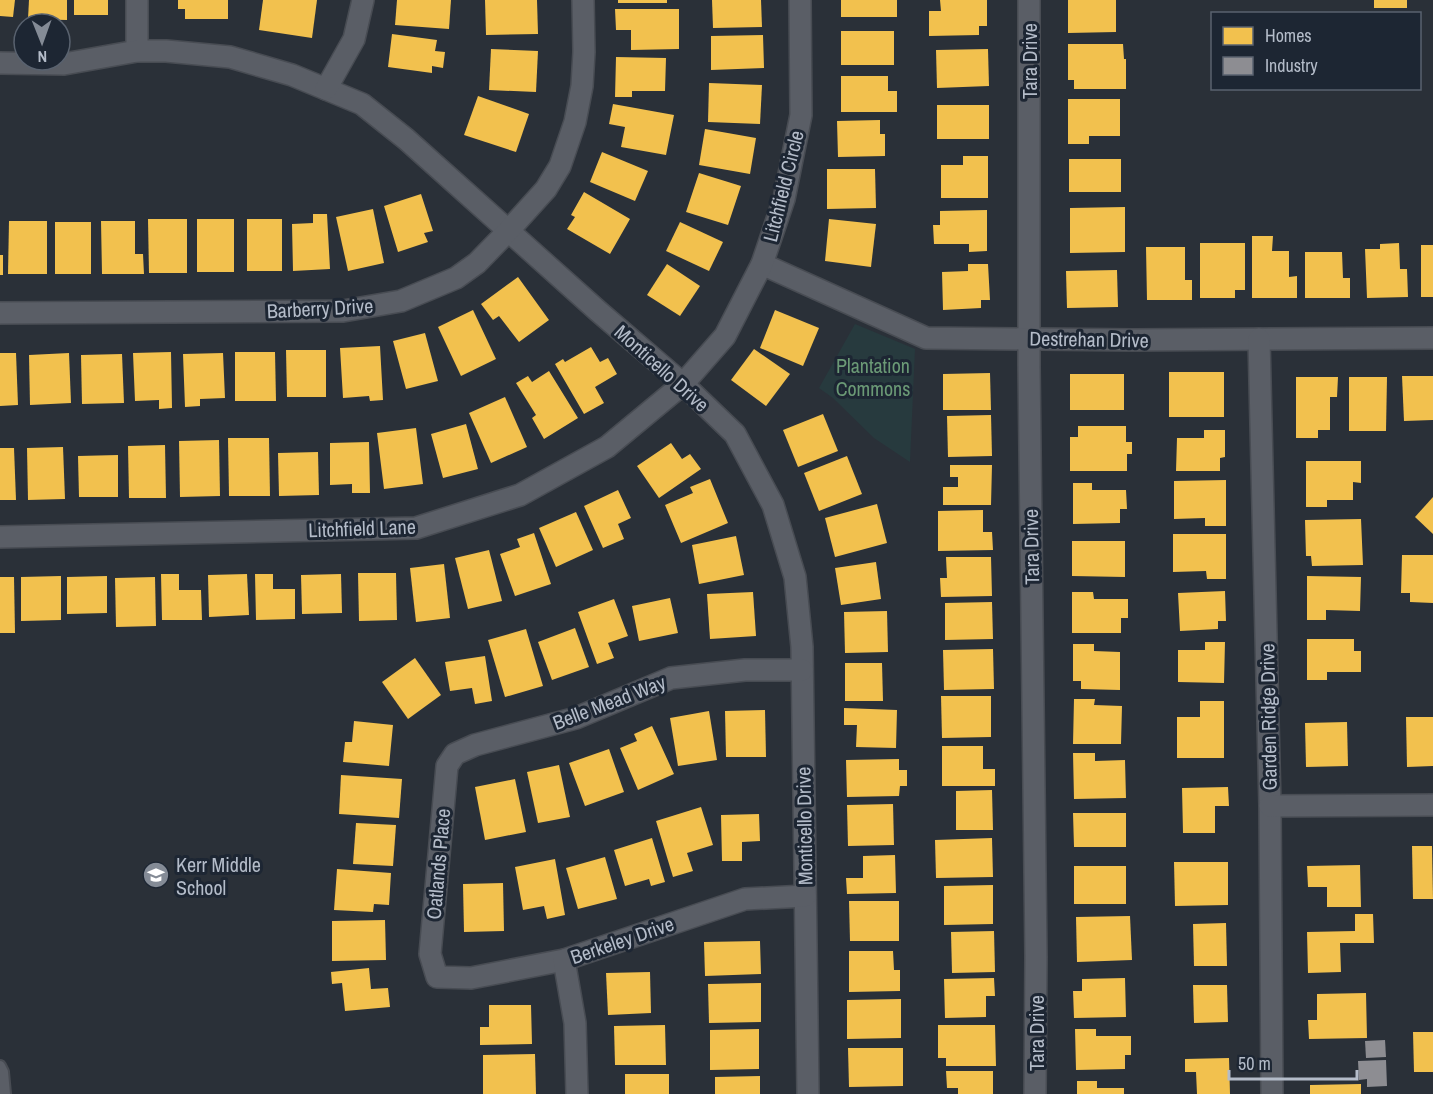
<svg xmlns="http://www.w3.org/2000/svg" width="1433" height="1094" font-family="'Archivo Narrow',sans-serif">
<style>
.green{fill:#273a3e}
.homes{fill:#f2c14e}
.industry{fill:#8d8d92}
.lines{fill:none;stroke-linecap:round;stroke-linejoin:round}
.service-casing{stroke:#484c53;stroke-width:14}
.minor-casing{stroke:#484c53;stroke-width:24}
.service{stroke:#5a5e66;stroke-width:10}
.minor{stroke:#5a5e66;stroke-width:21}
.labels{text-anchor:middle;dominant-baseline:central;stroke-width:6;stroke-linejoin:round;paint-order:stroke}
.street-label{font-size:20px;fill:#b4bcc9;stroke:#1d2633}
.park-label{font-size:20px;fill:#6b9a76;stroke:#1d2633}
.poi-label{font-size:20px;fill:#b4bcc9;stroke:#1d2633;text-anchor:start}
</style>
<rect width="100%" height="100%" fill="#2a3038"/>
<path class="green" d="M855,324l60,25 -5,113 -36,-24 -41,-40 -14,-10z"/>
<g class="homes">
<path d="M0,0h15l-2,17 -13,-1z"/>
<path d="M29,0h38v20l-39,-1z"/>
<rect x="74" y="0" width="34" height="15"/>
<path d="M178,0h50v19h-43v-10h-7z"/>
<path d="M263,0h54l-5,38 -53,-8z"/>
<path d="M397,0h54l-2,29 -54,-4z"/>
<path d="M485,0h52l1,34 -52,1z"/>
<rect x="618" y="0" width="49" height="3"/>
<path d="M712,0h49l1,27 -49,1z"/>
<rect x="841" y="0" width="56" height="17"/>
<path d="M940,0h47v26h-8v9l-50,1v-25h12z"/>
<path d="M1068,0h48v32l-48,1z"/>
<rect x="1374" y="0" width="33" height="8"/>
<path d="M615,9h64v40l-48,1v-20h-15z"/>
<rect x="841" y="31" width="53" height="34"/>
<path d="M392,34l45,6 -2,11 10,1 -2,16 -11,-2v7l-44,-6z"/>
<path d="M763,35l1,33 -53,2v-34z"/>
<path d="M1068,44h55l1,15h2v30h-52v-9h-6z"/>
<path d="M491,49l47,2 -2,41 -47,-2z"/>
<path d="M988,49l1,37 -52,2 -1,-38z"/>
<path d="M616,57l50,1 -1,33h-33v6h-17z"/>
<path d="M841,76h47v15h9v21h-56z"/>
<path d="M709,83l53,2 -2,39 -52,-2z"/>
<path d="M478,96l51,18 -13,38 -52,-17z"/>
<path d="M1068,99h52v37h-31v8h-21z"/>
<path d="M613,104l61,11 -8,40 -45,-8 4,-20 -16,-3z"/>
<rect x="937" y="105" width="52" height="34"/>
<path d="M880,120v14h5v22l-47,1 -1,-36z"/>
<path d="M705,129l51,9 -6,36 -51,-9z"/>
<path d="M602,152l46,19 -13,30 -45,-19z"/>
<path d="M963,156h25v42h-47v-33h22z"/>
<rect x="1069" y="159" width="52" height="33"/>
<path d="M827,169h48l1,39 -49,1z"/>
<path d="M699,173l42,13 -13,39 -42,-13z"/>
<path d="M584,192l46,27 -20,35 -43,-25 8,-12 -4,-2z"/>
<path d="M421,194l12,37 -9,2 4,9 -30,10 -14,-46z"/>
<path d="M1125,207v45l-55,1v-45z"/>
<path d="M373,209l11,54 -36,8 -12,-54z"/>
<path d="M987,210v41l-18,1v-8h-35l-1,-19h7v-14z"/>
<path d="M313,214h14l3,55 -37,2 -1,-47 21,-1z"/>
<path d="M148,219h39v54h-38z"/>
<rect x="197" y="219" width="37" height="53"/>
<rect x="247" y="219" width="35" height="52"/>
<path d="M829,219l47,5 -5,43 -46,-6z"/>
<path d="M9,221h38v53h-39z"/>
<path d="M101,221h34v33h8l1,20h-42z"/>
<rect x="55" y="222" width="36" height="52"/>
<path d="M680,222l43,20 -14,29 -43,-20z"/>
<path d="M1252,236h21l-1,15h17v26l8,-1v22h-45z"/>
<path d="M1200,243h45v47h-10v8h-35z"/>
<path d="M1399,243l1,26h7l1,28 -41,1 -2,-49h15v-5z"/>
<rect x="1421" y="245" width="12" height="52"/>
<path d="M1146,247h39v33h7v20h-45z"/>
<path d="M1305,252h37l1,26h7v20h-45z"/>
<rect x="0" y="255" width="3" height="20"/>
<path d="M667,264l33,22 -20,30 -33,-21z"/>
<path d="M968,264h20l2,36h-9v8l-38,2 -1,-38 26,-1z"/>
<path d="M1117,270l1,37 -51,1 -1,-37z"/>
<path d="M518,277l31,43 -30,22 -20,-26 -6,4 -12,-16z"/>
<path d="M473,310l23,49 -35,17 -23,-49z"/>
<path d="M775,310l44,18 -16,38 -43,-18z"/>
<path d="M425,333l13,48 -32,8 -13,-48z"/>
<path d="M380,346l3,54 -13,1 -1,-5 -26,2 -3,-50z"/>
<path d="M591,347l9,15 8,-4 9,16 -22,13 9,16 -20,11 -29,-50 8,-5 2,3z"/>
<path d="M754,349l36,25 -24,32 -35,-26z"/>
<path d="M286,350h40v47h-39z"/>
<path d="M171,352l1,56 -13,1v-9l-24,1 -2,-48z"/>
<path d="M235,352h40l1,49h-41z"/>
<path d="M0,353h16l2,52 -18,1z"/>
<path d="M69,353l2,50 -41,2 -1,-50z"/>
<path d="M223,353l2,45 -25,1v7l-15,1 -2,-53z"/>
<path d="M122,354l2,49 -42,1 -1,-49z"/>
<path d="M549,371l29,47 -34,21 -12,-21 4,-3 -20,-32 12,-7 4,6z"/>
<rect x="1169" y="372" width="55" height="45"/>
<path d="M990,373l1,37h-48v-36z"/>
<rect x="1070" y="374" width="54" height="36"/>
<path d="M1402,376h31v44l-29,1z"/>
<path d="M1296,377h42l-1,20h-7v33h-12v8h-22z"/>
<path d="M1349,377h38l-1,54h-37z"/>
<path d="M505,397l22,50 -36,16 -22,-50z"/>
<path d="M823,414l15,37 -40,16 -15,-37z"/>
<path d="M991,415l1,41 -44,1 -1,-41z"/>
<path d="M466,424l12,45 -35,9 -12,-44z"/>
<path d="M1078,426h48v16h6v12h-5v17h-57v-34h8z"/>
<path d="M416,428l7,56 -39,5 -7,-56z"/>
<path d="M1204,430h21v27l-5,1v13h-44l1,-33h27z"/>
<path d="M228,438h41l1,58h-41z"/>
<path d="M219,440l1,56 -40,1 -1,-56z"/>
<path d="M369,442l1,51h-18v-9l-22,1v-42z"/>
<path d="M671,443l11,16 8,-5 11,15 -42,29 -22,-32z"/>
<path d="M165,445l1,53h-37l-1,-52z"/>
<path d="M63,447l2,52 -37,1 -1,-52z"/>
<path d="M0,448h14l2,52h-16z"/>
<path d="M318,452l1,43 -40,1 -1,-43z"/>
<path d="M118,455v42h-39l-1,-41z"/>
<path d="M847,456l15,38 -43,17 -15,-38z"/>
<path d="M1306,461h55v22l-8,-1v18h-26v7h-21z"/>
<path d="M950,465h42l-1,40h-48v-18h15v-10h-8z"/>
<path d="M710,479l18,44 -47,20 -16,-38 28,-12 -3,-6z"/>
<path d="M1226,480v46h-21v-8l-31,1v-38z"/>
<path d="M1073,483h19v7h34l1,19h-7v14l-47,1z"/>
<path d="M618,490l13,28 -13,6 6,15 -21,9 -19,-42z"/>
<path d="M1433,497v37l-18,-17z"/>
<path d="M877,504l10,39 -52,14 -10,-39z"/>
<path d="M983,510v22h9l1,18 -55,1v-40z"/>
<path d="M576,512l17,38 -37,17 -17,-39z"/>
<path d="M1361,519l2,46 -51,1 -1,-10h-5l-1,-36z"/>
<path d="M534,533l17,51 -36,12 -15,-42 20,-7 -3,-8z"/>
<path d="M1173,534h53v45h-19l-1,-8 -33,1z"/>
<path d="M736,536l8,39 -45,9 -7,-39z"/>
<path d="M1072,541h53v36l-53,-1z"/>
<path d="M489,550l13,51 -34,8 -13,-51z"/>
<path d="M1402,555h31v48l-23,-1v-9h-9z"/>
<path d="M946,557h45l1,39 -51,1 -1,-19h7z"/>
<path d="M876,562l5,37 -40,6 -6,-37z"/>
<path d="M444,564l6,54 -34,4 -6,-54z"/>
<path d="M358,573h38l1,47 -38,1z"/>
<path d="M161,574h18v16h22l1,30h-40z"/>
<path d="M247,574l2,41 -40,2 -1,-42z"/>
<path d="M255,574h18v15h22v30l-39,1z"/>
<path d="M341,574l1,39 -40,1 -1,-39z"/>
<path d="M61,576v44l-40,1v-44z"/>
<path d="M107,576v37l-40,1v-37z"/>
<path d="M1307,576l54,1 -1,34 -34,-1v10h-19z"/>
<path d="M0,577h14l1,56h-15z"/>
<path d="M155,577l1,49 -40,1 -1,-49z"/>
<path d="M1225,591l1,30h-8v8l-38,2 -2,-38z"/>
<path d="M753,592l3,44 -46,3 -3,-45z"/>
<path d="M1072,592h21l1,7h34v19h-7v15h-49z"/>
<path d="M670,598l8,35 -39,8 -7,-35z"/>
<path d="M614,599l14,37 -20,7 6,15 -17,6 -19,-52z"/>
<path d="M992,602l1,37 -48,1v-37z"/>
<path d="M887,611l1,41 -43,1 -1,-41z"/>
<path d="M575,628l14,39 -37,13 -14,-38z"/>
<path d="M526,629l17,57 -38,11 -17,-57z"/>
<path d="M1307,639h47v12h7v21h-34v8h-20z"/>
<path d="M1205,642h20l-1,41 -46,-1v-32h27z"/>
<path d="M1073,644h21v7l26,1v38l-39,-1v-8h-8z"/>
<path d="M993,649l1,40 -50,1 -1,-40z"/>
<path d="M485,656l7,45 -17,3 -3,-16 -22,3 -5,-29z"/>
<path d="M415,658l26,37 -33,24 -26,-37z"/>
<path d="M845,663h37l1,38h-38z"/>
<path d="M941,696h50v41l-49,1z"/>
<path d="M1074,699h21l-1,6 28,1 -1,38h-48z"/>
<path d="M1200,701h24v57h-47v-41h23z"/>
<path d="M844,708l53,2 -1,38 -40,-1 1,-22h-13z"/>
<path d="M765,710l1,47h-40l-1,-46z"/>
<path d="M709,711l8,49 -39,6 -8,-48z"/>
<path d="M1406,717h27v49l-26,1z"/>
<path d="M354,721l39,4 -4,41 -46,-4 2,-20h7z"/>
<path d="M1347,722l1,44 -42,1 -1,-44z"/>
<path d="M652,726l22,48 -36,16 -18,-42 17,-7 -3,-7z"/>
<path d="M942,746h41v23h12v17h-53z"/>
<path d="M609,749l15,43 -39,14 -16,-43z"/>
<path d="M1073,753h22v8l30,-1 1,38 -52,1z"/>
<path d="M899,759v11h8v16h-7l-1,10 -52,1 -1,-37z"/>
<path d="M559,765l11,52 -32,6 -11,-51z"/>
<path d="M341,775l61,4 -3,39 -60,-4z"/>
<path d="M515,779l11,53 -41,8 -10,-53z"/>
<path d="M1228,787l1,19h-14v27h-32l-1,-45z"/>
<path d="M992,790l1,40h-37v-39z"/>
<path d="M893,804l1,41 -46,1 -1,-41z"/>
<path d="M701,807l12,38 -26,8 6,18 -20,6 -17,-56z"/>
<path d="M1073,813h53v34h-52z"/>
<path d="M759,814l1,27 -18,1v19h-20l-1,-46z"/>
<path d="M356,823l40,2 -3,41 -40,-2z"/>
<path d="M652,838l13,44 -14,4 -2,-7 -24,7 -11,-36z"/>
<path d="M992,838l1,39 -57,1 -1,-38z"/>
<path d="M1412,846h20l1,53h-20z"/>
<path d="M895,855l1,38 -49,1 -1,-16h17v-22z"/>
<path d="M605,857l12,42 -39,10 -12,-41z"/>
<path d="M555,859l10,56 -18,4 -3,-13 -21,4 -8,-43z"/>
<path d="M1174,862h54v43l-53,1z"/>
<path d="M1360,865l1,42h-34v-20h-19l-1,-21z"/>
<rect x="1074" y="866" width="52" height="38"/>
<path d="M337,869l54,4 -2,32 -15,-1 -1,8 -39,-2z"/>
<path d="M503,883l1,48 -40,1 -1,-48z"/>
<path d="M993,885v39l-49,1v-39z"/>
<path d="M849,901h50v40h-49z"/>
<path d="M1355,914h18l1,29h-34l1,29 -33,1 -1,-41 48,-1z"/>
<path d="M1130,916l2,44 -55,2 -1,-45z"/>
<path d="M385,920l1,40 -54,1v-40z"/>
<path d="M1226,923l1,43h-33l-1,-42z"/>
<path d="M994,931l1,41 -43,1 -1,-41z"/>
<path d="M760,941l1,33 -56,2 -1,-34z"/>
<path d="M849,951h44l1,19h6v21l-51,1z"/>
<path d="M369,968l2,21 17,-1 2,19 -45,4 -3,-28 -10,1 -1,-12z"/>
<path d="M650,972l1,41 -43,2 -2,-42z"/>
<path d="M994,978l1,18h-9v21l-41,1 -1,-39z"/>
<path d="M1125,978l1,39 -52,1 -1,-27h9v-12z"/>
<path d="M761,983v39l-52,1 -1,-39z"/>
<path d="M1193,985h34l1,37 -34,1z"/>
<path d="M1366,993l1,45 -58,1 -1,-19h9v-26z"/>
<path d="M901,999v39l-54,1v-39z"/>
<path d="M489,1005h42l1,39 -52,1v-18h9z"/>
<path d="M665,1025l1,40h-51l-1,-39z"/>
<path d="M938,1025h57l1,41h-50v-8h-8z"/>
<path d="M759,1029v40l-49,1v-40z"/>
<path d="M1075,1029h21v7h35v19h-6v14l-49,1z"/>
<path d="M1413,1032h20v40h-19z"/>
<path d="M848,1048h55v38l-54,1z"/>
<path d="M535,1054l1,40h-53v-39z"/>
<path d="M1229,1058l1,36h-33l-1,-22h-11v-13z"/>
<path d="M946,1071h47v23h-35v-6h-11z"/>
<rect x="625" y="1074" width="44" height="20"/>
<path d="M760,1076v18h-45v-17z"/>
<path d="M1077,1081h20v7h27v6h-47z"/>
<path d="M1361,1084v10h-51v-9z"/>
</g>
<g class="industry">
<path d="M1385,1040l1,17 -20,1 -1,-17z"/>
<path d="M1386,1060l1,26 -20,1v-8l-8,1 -1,-19z"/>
</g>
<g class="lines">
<g class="service-casing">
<path id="service" d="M0,1066l3,6 2,22"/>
</g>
<g class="minor-casing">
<g id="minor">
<path d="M137,0v51"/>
<path d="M1029,0v366l7,591 -1,137"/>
<path d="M0,63l64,1 73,-13h29l64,6 62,18 70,29 44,35 192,172 85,73 52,50 38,71 22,72 7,70 6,447"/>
<path d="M326,89l28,-50 9,-39"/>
<path d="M762,264l164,74 208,2 299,-2"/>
<path d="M0,313l343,-2 58,-10 55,-23 21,-15 32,-33 37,-41 14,-23 15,-44 7,-36 2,-34 -1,-52"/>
<path d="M1259,339l11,467 2,288"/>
<path d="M0,537l416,-9 104,-33 87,-48 76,-63 42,-48 37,-72 22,-65 17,-84 -1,-115"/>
<path d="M802,670h-57l-74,8 -95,40 -101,27 -20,9 -8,12 -17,188 7,23 34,1 93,-18 181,-61 60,-3"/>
<path d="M1270,806l163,-1"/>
<path d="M564,960l11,63 2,71"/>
</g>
</g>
<use href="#service" class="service"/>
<use href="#minor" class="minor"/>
</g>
<defs>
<g id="school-disc" transform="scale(1.35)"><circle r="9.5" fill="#848b96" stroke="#1d2633"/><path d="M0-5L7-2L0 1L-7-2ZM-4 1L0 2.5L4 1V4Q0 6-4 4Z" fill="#fff"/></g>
</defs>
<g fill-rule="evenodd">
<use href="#school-disc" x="156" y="875"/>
</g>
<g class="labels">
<g class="street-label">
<text transform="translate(1029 61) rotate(-90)">Tara Drive</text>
<text transform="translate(783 186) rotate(-76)">Litchfield Circle</text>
<text transform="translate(320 308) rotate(-3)">Barberry Drive</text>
<text transform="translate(1089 339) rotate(1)">Destrehan Drive</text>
<text transform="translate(662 368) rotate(42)">Monticello Drive</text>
<text transform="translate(362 528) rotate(-2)">Litchfield Lane</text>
<text transform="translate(1031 547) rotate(-91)">Tara Drive</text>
<text transform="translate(609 702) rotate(-21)">Belle Mead Way</text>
<text transform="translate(1268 717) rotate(-91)">Garden Ridge Drive</text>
<text transform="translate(804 826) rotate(-91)">Monticello Drive</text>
<text transform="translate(438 864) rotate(-85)">Oatlands Place</text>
<text transform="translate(622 940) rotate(-19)">Berkeley Drive</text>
<text transform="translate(1036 1033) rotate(-90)">Tara Drive</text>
</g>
<g class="park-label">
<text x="873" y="365">Plantation<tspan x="873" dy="23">Commons</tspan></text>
</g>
<g class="poi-label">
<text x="176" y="864">Kerr Middle<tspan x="176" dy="23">School</tspan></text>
</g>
</g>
<rect x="1211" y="12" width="210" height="78" fill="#1d2633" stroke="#59626f" stroke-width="1.5"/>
<rect x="1223" y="27" width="30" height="18" fill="#f2c14e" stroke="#59626f" stroke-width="1.5"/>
<text x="1265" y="42" font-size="18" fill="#b4bcc9">Homes</text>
<rect x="1223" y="57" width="30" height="18" fill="#8d8d92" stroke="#59626f" stroke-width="1.5"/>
<text x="1265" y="72" font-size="18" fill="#b4bcc9">Industry</text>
<g transform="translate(42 42) rotate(179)"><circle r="28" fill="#1d2633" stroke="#59626f" stroke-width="1.5"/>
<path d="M0-4.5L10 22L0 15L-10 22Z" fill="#848b96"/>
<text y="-9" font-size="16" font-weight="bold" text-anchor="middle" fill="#b4bcc9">N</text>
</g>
<path d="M1229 1070v9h128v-9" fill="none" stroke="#b4bcc9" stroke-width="3"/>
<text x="1238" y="1070" font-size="18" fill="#b4bcc9" stroke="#1d2633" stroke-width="4.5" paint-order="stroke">50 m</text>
</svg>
